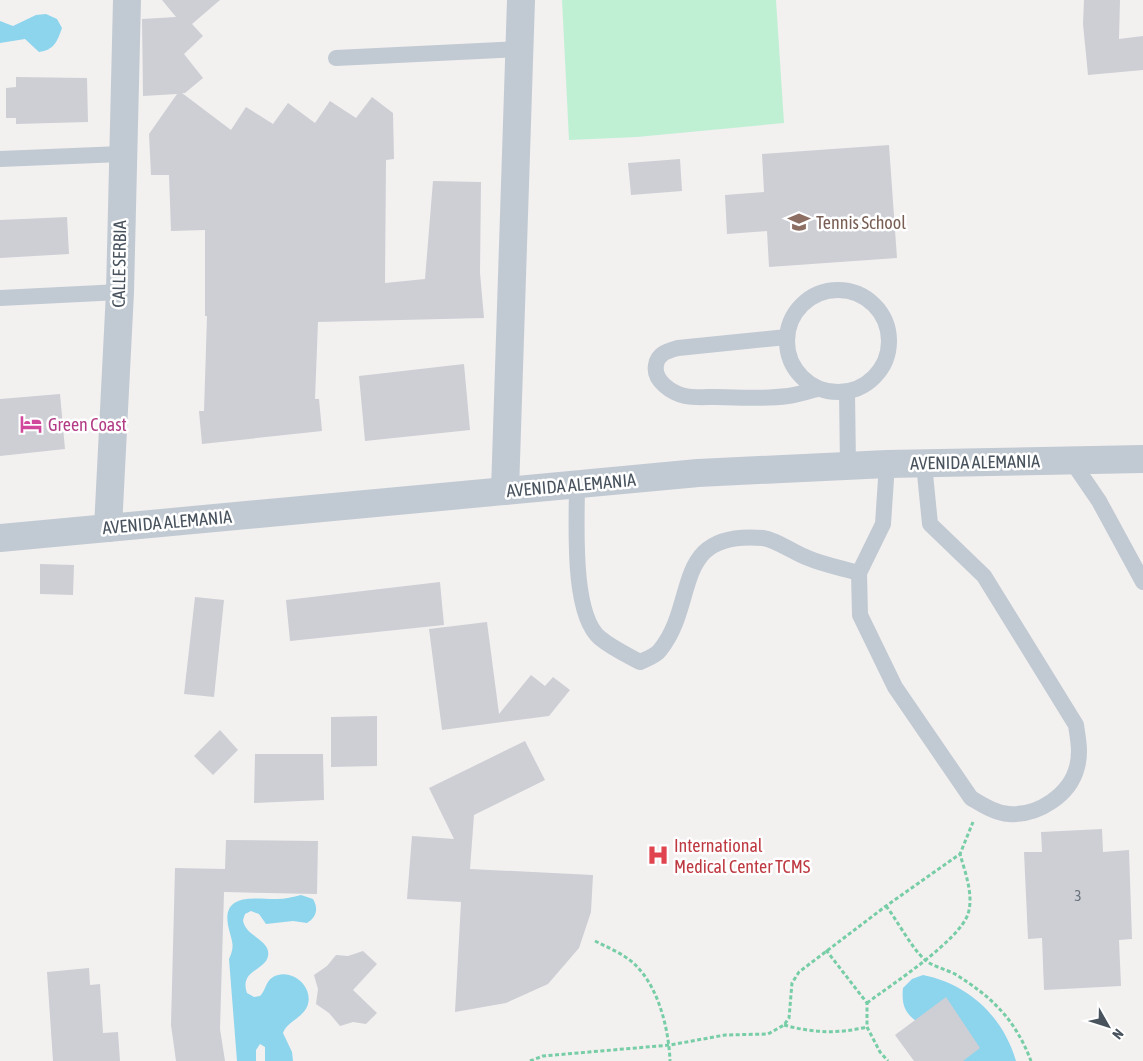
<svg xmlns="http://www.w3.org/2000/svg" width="1143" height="1061" font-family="'Asap Condensed',sans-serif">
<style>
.green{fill:#bff0d4}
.water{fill:#8cd5ed}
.building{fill:#cdcfd5}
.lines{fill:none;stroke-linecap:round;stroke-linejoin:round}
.path{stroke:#77cea6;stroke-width:3;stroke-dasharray:4 2.5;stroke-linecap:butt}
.service{stroke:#c1cad2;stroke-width:16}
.minor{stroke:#c1cad2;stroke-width:28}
.tertiary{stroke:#c1cad2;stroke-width:28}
.labels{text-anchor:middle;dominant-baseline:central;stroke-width:5;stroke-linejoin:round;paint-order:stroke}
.number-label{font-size:15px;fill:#69727c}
.education-label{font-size:18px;fill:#785e54;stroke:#fff;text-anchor:start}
.street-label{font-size:18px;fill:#48535e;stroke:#fff}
.hotel-label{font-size:18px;fill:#b23c85;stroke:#fff;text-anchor:start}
.health-label{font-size:18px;fill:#be3a42;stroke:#fff;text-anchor:start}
</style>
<rect width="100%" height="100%" fill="#f3f0f0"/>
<path class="green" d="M562,0h214l8,123 -147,14 -68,3z"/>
<g class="water">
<path d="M46,14l11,5 5,9c-5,14 -8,22 -23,24l-14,-13 -25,4v-22l13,5 23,-11z"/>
<path d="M301,895l12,4c6,10 3,19 -6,24l-14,-2 -27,3 -7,-10 -8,-3 -6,3 -2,6c2,18 34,21 23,41 -7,10 -26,12 -19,32l7,4 6,-1c6,-6 5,-14 13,-19 17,-10 40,8 35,27 -4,14 -21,17 -25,29l9,19 1,9h-28v-14l-5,-3 -4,6v11h-19l-8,-102c7,-14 2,-19 -1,-34 -6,-34 31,-25 49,-26 8,0 16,-2 24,-4z"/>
<path d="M923,975c45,9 80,41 93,86h-69c-5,-9 -10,-21 -17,-28 -16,-16 -30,-17 -27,-45l9,-9z"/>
</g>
<g class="building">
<path d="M162,0h58l-28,24 11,12 -19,18 19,24 -18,15h-3l49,37 15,-23 27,17 15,-21 27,20 15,-22 26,17 16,-21 21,16 1,46 -8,1 -1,123 40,-4 8,-98 48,1 -1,91 4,45 -166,4 -3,77h4l3,32 -120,13 -3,-33h5l3,-95h-2v-86l-34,1 -2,-56h-18l-2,-41 28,-40 -34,2 -1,-77 34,-2z"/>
<path d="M1084,0h36l-1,39 24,-3v34l-55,5 -5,-51z"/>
<path d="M16,77l71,1 1,44 -72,2v-6h-10v-30l10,-1z"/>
<path d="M889,145l8,113 -128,9 -2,-36 -40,3 -2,-39 39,-3 -2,-38z"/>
<path d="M680,159l2,32 -51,4 -3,-32z"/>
<path d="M67,217l2,37 -69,4v-38z"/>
<path d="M464,364l6,66 -105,11 -6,-65z"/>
<path d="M60,394l5,55 -65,7v-57z"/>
<path d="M40,564l34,1 -1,30 -33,-1z"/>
<path d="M440,582l4,43 -154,16 -4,-41z"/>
<path d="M195,597l29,3 -10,97 -30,-3z"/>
<path d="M487,622l12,92 32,-39 14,11 8,-9 17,13 -21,26 -107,14 -13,-101z"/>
<path d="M377,716v50l-46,1v-50z"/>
<path d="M220,730l18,20 -25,25 -19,-19z"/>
<path d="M525,741l20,39 -71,35 -4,54 123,6 -2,37 -12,36 -31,36 -42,19 -51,9 6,-110 -54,-3 5,-63 42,3 -25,-51z"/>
<path d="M255,754h68l1,46 -70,3z"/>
<path d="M1102,829l1,23 26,-2 3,89 -13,1 2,46 -77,4 -2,-52 -14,1 -4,-87h18l-1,-20z"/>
<path d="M226,840l92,1 -1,53 -93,-2 -4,137 5,32h-49l-5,-36 4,-157 50,1z"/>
<path d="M363,951l14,13 -24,26 24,23 -11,11 -13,-2 -13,4 -11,-13 -13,-9 2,-15 -4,-14 13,-9 9,-11 12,1z"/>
<path d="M89,968l1,17 10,-1 3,49 15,-1 2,29h-67l-6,-89z"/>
<path d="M946,997l34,51 -17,13h-49l-19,-26z"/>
</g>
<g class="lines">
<g class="path">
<path d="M886,906c11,14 25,41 38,53 7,7 21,10 31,15 37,23 60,45 76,87"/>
<path d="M595,941c16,8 34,15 45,29 20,23 29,62 30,91"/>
<path d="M826,950l41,53v24l13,25 8,9"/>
<path d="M867,1003c25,-19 91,-61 101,-89 6,-19 -3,-42 -8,-60"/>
<path d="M784,1025c29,8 54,9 83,2"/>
<path d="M530,1061l13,-5 127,-11 55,-10 43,-1 16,-9 5,-7 3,-35 7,-11 87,-66 74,-52 13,-32"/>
</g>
<g class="service">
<path d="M336,58l184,-9"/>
<path d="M0,159l121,-5"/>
<circle cx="838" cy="341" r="51"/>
<path d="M0,298l120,-6"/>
<path d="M787,337l-109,11c-10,3 -20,5 -22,17 -3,16 16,28 29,31 9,2 21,1 31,1 24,1 48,2 72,-1 10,-1 20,-5 30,-7"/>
<path d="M847,392l1,74"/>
<path d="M1071,460l28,41 44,81"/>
<path d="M887,464l-4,60 -24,49 1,42 35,72 76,111c12,7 24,15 38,16 29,2 61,-19 68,-47 4,-15 1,-28 -1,-42l-92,-149 -54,-52 -6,-60"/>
<path d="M577,484c0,37 -6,130 23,154 12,10 27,17 40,24 6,-3 16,-6 20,-12 39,-48 10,-120 103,-112 14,2 31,15 45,20 16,7 34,10 51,15"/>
</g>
<g class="minor">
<path d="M505,491l16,-491"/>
<path d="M108,528l12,-236 7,-292"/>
</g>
<path class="tertiary" d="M0,538l698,-65 189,-9 256,-5"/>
</g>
<defs>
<g id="school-bare" transform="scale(1.725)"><path d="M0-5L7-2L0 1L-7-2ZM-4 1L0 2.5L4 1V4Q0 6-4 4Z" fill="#8d6e63" stroke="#fff" stroke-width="2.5" paint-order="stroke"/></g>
<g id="hotel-bare" transform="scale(1.725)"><path d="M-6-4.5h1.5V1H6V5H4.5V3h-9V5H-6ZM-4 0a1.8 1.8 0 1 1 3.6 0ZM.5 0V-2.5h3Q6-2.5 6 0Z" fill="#d1479c" stroke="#fff" stroke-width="2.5" paint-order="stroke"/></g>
<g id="hospital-bare" transform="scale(1.725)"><path d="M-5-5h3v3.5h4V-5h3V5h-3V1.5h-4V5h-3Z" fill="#e0444e" stroke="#fff" stroke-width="2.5" paint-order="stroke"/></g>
</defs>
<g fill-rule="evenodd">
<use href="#school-bare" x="799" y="222"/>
<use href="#hotel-bare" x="31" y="424"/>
<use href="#hospital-bare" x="658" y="855"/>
</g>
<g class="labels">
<g class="number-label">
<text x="1078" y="895">3</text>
</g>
<g class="education-label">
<text x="816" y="222">Tennis School</text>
</g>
<g class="street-label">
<text transform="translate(119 264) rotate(-89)">CALLE SERBIA</text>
<text transform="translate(975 462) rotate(-1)">AVENIDA ALEMANIA</text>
<text transform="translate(571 485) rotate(-5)">AVENIDA ALEMANIA</text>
<text transform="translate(167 522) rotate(-5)">AVENIDA ALEMANIA</text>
</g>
<g class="hotel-label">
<text x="48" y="424">Green Coast</text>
</g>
<g class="health-label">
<text x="674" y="845">International<tspan x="674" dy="21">Medical Center TCMS</tspan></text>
</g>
</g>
<g transform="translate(1108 1026) rotate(129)" stroke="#ffffff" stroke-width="4" paint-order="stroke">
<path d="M0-4L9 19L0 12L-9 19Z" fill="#48535e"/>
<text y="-8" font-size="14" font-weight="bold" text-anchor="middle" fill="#48535e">N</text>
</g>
</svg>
